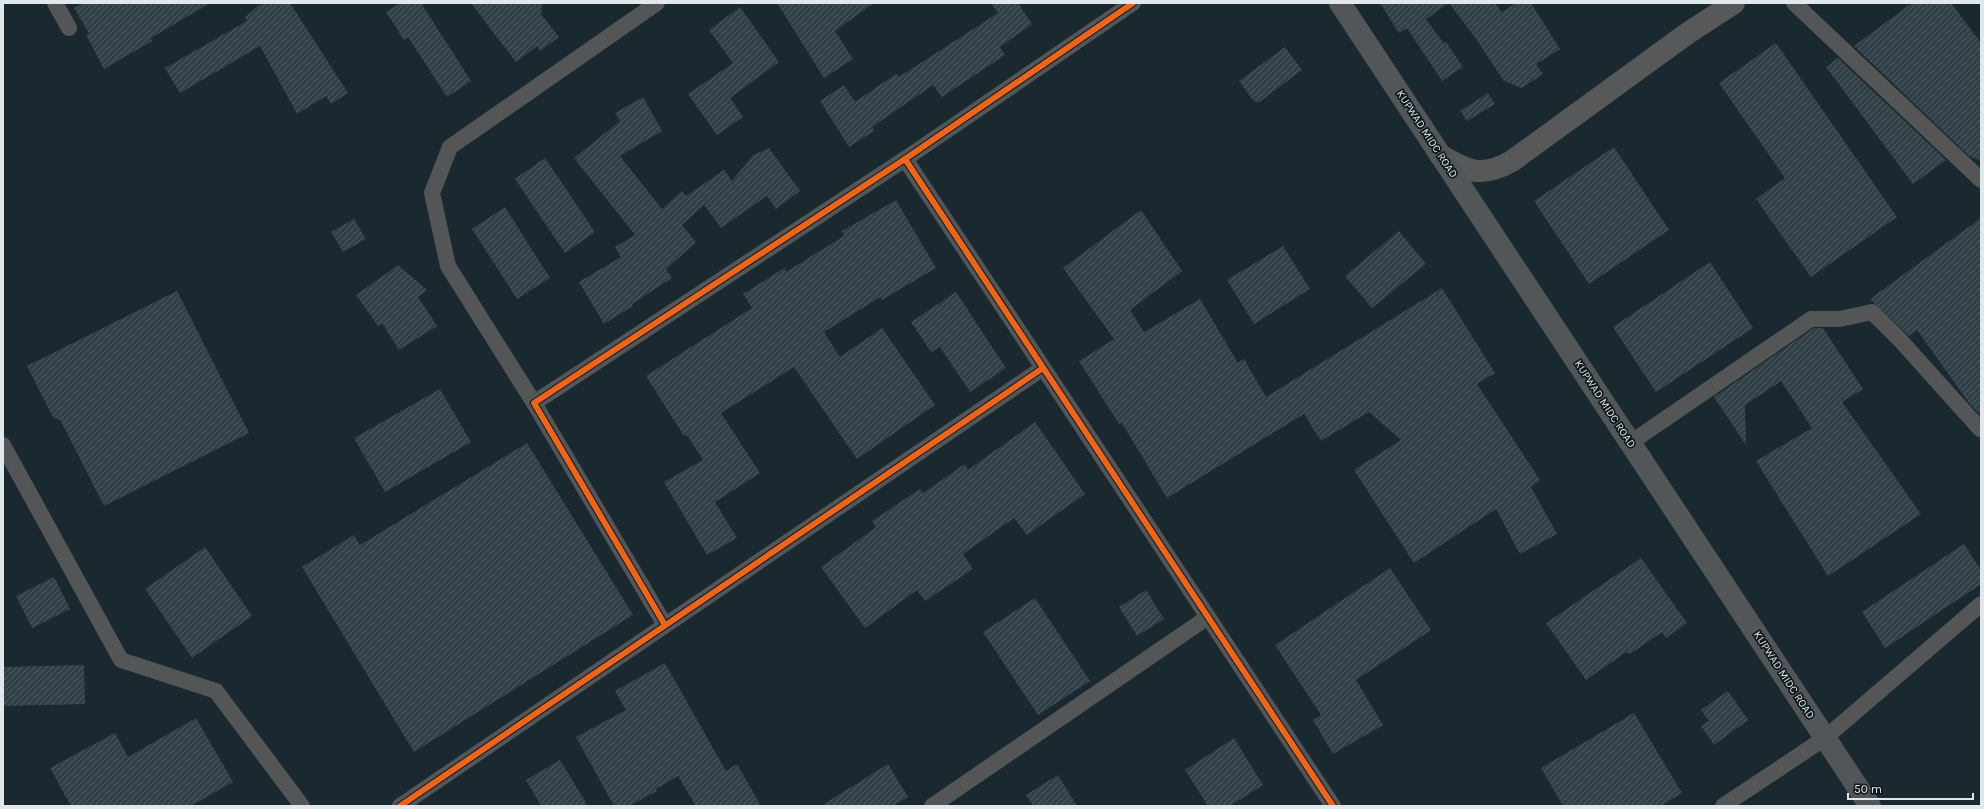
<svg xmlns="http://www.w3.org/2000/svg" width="1984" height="809" font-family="Karla,sans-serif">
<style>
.built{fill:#1a2930}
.building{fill:url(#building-hatch)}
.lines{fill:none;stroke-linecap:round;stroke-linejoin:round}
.street{stroke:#535557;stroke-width:16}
.secondary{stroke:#565859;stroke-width:22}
.primary{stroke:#535658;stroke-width:22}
.cycleway-casing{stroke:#0e171b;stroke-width:8}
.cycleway{stroke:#eb651d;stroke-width:6}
.labels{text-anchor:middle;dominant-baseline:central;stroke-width:3.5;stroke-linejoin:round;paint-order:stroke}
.street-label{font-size:11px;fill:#e1e8eb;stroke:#0e171b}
</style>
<defs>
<pattern id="building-hatch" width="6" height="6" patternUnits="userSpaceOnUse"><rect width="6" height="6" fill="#304046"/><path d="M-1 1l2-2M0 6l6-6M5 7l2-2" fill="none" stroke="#4e5c61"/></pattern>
</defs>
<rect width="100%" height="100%" fill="#1a1f22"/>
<rect class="built" x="3" y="3" width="1978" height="803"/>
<g class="building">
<path d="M83,3h127l-59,35 1,3 -48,28 -18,-34 3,-2 -15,-25z"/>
<path d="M262,3h28l58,90 -17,11 -5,-8 -29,18 -37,-68 -80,47 -15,-25 82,-47 -2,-4z"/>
<path d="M400,3h21l50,78 -24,16 -39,-60 -4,3 -18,-28z"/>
<path d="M471,3h71l-1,11 18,23 -19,14 -3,-5 -21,16z"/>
<path d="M777,3h97l-39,28 18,28 -29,19z"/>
<path d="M991,3h27l14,21 -32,23 5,8 -63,42 -9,-12 -61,42 2,4 -25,16 -29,-46 24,-16 11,17 41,-28 3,3 99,-64z"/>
<path d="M1380,3h69l-23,16 18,25 2,-2 17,25 -21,14 -35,-53 -8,5z"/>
<path d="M1449,3h46l7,9 14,-9h15l29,46 -24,15 7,10 -21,14 -18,-7 -30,-45z"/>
<path d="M1912,3h39l30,40v118l-12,-5 -115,-110z"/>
<path d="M740,7l39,55 -49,36 13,19 -26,18 -29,-41 45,-31 -24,-33z"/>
<path d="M1776,43l121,174 -86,60 -55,-78 29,-21 -66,-95z"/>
<path d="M1285,47l17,23 -44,33 -6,-4 -13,-18z"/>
<path d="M1838,58l108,102 -33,24 -87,-117z"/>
<path d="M1488,93l7,11 -28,17 -7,-10z"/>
<path d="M643,97l19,34 -42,25 42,53 20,-18 4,5 38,-26 8,11 21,-26 16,-7 31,43 -24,18 -9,-13 -46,32 -17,-23 -22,20 14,17 -30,27 6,9 -40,26 1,2 -29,18 -25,-42 42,-25 -6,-10 20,-12 -61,-77 46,-37 -5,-8z"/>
<path d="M1614,147l55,83 -80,54 -55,-83z"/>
<path d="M545,158l50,74 -30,21 -50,-74z"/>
<path d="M896,200l40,68 -54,32 -2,-3 -56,35 16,25 42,-29 53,77 -78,54 -63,-92 -73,46 39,60 -45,29 22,36 -30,17 -43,-73 39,-22 -16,-25 -3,1 -38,-60 106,-68 -9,-14 41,-26 2,4 58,-36 -2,-5z"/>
<path d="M505,207l45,71 -33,21 -45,-70z"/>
<path d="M1141,210l41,61 -52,39 14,22 56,-33 38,64 6,-4 22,38 176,-109 53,85 -18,11 63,96 -9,7 26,47 -37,20 -24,-45 -82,54 -60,-93 47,-30 -32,-28 -48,29 -17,-27 -137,84 -45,-75 -3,1 -40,-63 35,-22 -51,-71z"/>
<path d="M1981,218v198l-12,-13 -52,-73 -8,6 -39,-37z"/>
<path d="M354,219l12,20 -23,13 -12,-20z"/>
<path d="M1399,231l27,33 -54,44 -27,-32z"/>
<path d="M1283,246l27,43 -56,35 -27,-44z"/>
<path d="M1710,262l43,66 -97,64 -43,-65z"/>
<path d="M398,265l29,25 -9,7 19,29 -38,24 -17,-27 -4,3 -22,-31z"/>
<path d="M177,291l72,142 -145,73 -43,-85 -8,-4 -26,-51z"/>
<path d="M956,292l50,76 -36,24 -30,-45 -9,5 -20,-30z"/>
<path d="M1814,328h9l40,61 -21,13 79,112 -93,62 -72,-115 56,-33 -31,-47 -36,24 1,40 -32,-48z"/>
<path d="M440,389l31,53 -86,50 -31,-54z"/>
<path d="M1035,422l50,72 -58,41 -13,-17 -51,36 10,15 -48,32 -8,-11 -52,38 -44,-61 55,-40 -4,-6 48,-32 3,4 42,-29 3,6z"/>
<path d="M527,443l106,172 -219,137 -112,-185 52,-32 6,10z"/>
<path d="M1964,544l17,26v14l-96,64 -23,-36z"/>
<path d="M205,547l47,69 -60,42 -47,-69z"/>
<path d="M1641,558l46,65 -21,15 -4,-6 -32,22 -4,-2 -40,28 -40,-57z"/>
<path d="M1390,568l41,62 -75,50 27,45 -50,29 -20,-34 8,-5 -46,-70z"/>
<path d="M54,577l16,32 -38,19 -16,-32z"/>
<path d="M1146,590l18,29 -27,17 -18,-29z"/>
<path d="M1035,598l55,83 -52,34 -55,-83z"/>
<path d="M665,663l61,108 11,-7 24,42h-65l-18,-30 -22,13 1,2 -28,15h-15l-38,-69 50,-27 -11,-19z"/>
<path d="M84,665l1,39 -82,2v-39z"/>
<path d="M1728,691l20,29 -34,25 -13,-19 8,-5 -8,-11z"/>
<path d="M1634,713l48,80 -21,13h-98l-22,-38z"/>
<path d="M196,718l37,64 -42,24h-120l-21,-38 65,-35 13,24z"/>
<path d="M1234,738l29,47 -33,21h-22l-23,-36z"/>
<path d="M560,760l28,46h-47l-15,-26z"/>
<path d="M888,764l20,33 -15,9h-72z"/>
<path d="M1058,775l19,31h-44l-7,-11z"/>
</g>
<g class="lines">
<g class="street">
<path d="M55,3l14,25"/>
<path d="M1133,3l-228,156 428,647"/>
<path d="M1794,3l187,177"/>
<path d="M534,403l-86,-137 -16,-73 18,-46 207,-144"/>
<path d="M1630,443l181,-124h29l32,-7 29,29 79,88"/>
<path d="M3,445l118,215 95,31 86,115"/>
<path d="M665,625l-131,-222 371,-244"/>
<path d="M400,806l643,-438"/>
<path d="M932,806l276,-189"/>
<path d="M1723,806l102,-68 156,-134"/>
</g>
<path class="secondary" d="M1440,155c28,17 42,23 72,6l176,-128 46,-30"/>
<path class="primary" d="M1340,3l530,803"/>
<g class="cycleway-casing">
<g id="cycleway">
<path d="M1133,3l-228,156 428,647"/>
<path d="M665,625l-131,-222 371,-244"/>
<path d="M400,806l643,-438"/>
</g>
</g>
<use href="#cycleway" class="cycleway"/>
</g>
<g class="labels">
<g class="street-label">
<text transform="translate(1427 134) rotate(57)">KUPWAD MIDC ROAD</text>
<text transform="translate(1605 404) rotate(57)">KUPWAD MIDC ROAD</text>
<text transform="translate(1784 675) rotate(57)">KUPWAD MIDC ROAD</text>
</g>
</g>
<rect width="1984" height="809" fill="none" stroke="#e1e8eb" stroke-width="8"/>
<path d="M1848 793v6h125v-6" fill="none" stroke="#e1e8eb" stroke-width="2"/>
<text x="1854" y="793" font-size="12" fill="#e1e8eb" stroke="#0e171b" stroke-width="3" paint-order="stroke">50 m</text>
</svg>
